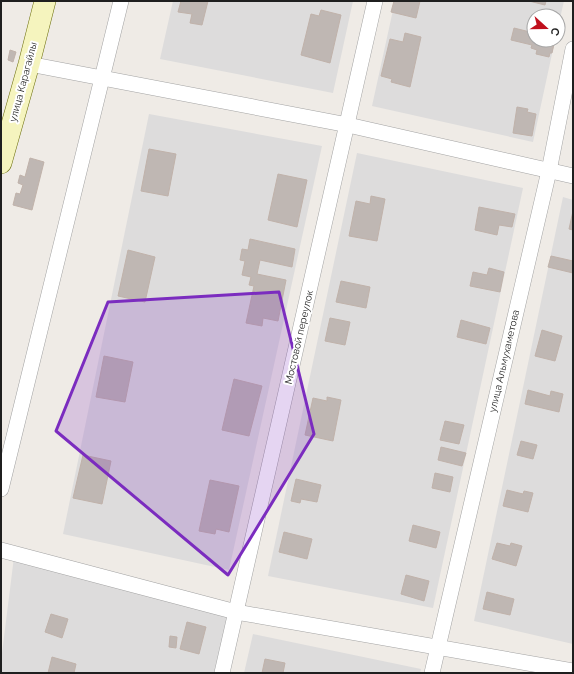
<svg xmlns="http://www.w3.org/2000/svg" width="574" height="674" font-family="Raleway,sans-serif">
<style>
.residential{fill:#dddcdc}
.building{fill:#bfb7b3;stroke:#c0b2aa}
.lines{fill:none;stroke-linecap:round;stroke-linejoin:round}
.street-casing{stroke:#a3a3a3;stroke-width:16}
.secondary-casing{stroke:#6c6f0d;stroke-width:22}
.street{stroke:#fff;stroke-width:15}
.secondary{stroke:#f5f4be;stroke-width:21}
.marked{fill:#7b2cbf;fill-opacity:0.2;stroke:#7b2cbf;stroke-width:3;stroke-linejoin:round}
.labels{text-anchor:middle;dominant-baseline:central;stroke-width:4;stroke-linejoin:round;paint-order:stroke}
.street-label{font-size:10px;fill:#1f1f1f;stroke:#fff}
</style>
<rect width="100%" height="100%" fill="#efebe6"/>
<g class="residential">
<path d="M173,1h180l-20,92 -173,-34z"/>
<path d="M395,1h169l-6,26v-11h-24v24h21l-22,102 -161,-36z"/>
<path d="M149,114l173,32 -93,424 -166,-36z"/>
<path d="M357,153l166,35 -90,420 -165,-32z"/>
<path d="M563,197l10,3v444l-99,-23z"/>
<path d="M14,557l217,58 -13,58h-217v-12z"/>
<path d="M253,634l168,35 -1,4h-176z"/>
</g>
<g class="building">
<path d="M181,1h27l-6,24 -12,-2 2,-9 -14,-2z"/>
<path d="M394,1h26l-4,17 -25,-6z"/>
<path d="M529,1h17l-1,4z"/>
<path d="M321,10l20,5 -11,48 -29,-8 10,-41 8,2z"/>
<path d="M514,28l16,4 1,-3 3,1v10h21l-3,13h-2l-1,4 -13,-3 1,-4 -6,-2 1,-3 -21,-5z"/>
<path d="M405,33l16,4 -11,50 -19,-5 1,-3 -11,-3 9,-37 13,3z"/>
<path d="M10,50l6,2 -3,10 -5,-2z"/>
<path d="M517,107l11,2 -1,3 9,2 -4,22 -19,-3z"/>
<path d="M149,149l27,5 -8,42 -27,-5z"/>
<path d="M30,158l14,4 -12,48 -19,-5 3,-12 4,1 3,-9 -5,-2 2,-8 5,2z"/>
<path d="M278,174l29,6 -10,47 -29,-7z"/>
<path d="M371,196l14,3 -8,42 -28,-5 7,-35 14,3z"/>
<path d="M479,207l36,7 -3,13 -13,-2 -2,10 -22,-5z"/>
<path d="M573,211v19l-4,-1z"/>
<path d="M250,239l45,10 -3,18 -32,-7 -3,14 29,6 -8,41 -15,-3 -1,8 -16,-3 8,-37 -5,-1 2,-8 -9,-2 3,-14 -5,-1 2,-11 6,1z"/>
<path d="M128,250l27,7 -10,45 -27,-6z"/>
<path d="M551,256l22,5v12l-25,-6z"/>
<path d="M489,268l15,4 -4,20 -30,-6 3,-14 14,3z"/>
<path d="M341,281l29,6 -4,21 -30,-6z"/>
<path d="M330,318l20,4 -5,23 -20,-4z"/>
<path d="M461,320l29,8 -4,16 -29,-7z"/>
<path d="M542,330l20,6 -7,25 -20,-5z"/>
<path d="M104,356l29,6 -8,40 -29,-5z"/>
<path d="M234,379l28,7 -13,50 -27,-6z"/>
<path d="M528,390l22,6 1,-5 12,3 -4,18 -34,-8z"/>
<path d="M327,397l14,3 -8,41 -28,-6 8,-37 14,3z"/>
<path d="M445,421l19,4 -5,19 -19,-4z"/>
<path d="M521,441l16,4 -4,14 -16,-4z"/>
<path d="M441,447l25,6 -4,13 -24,-6z"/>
<path d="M83,455l28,6 -9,43 -29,-6z"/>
<path d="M435,473l18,4 -3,15 -18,-4z"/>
<path d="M296,479l25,6 -4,17 -16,-3 -1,4 -9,-2z"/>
<path d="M210,480l29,6 -10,46 -13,-3 -1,5 -16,-3z"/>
<path d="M507,490l16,4 1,-3 9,2 -5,19 -25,-6z"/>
<path d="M413,525l27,7 -4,16 -27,-7z"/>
<path d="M284,532l28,7 -5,20 -28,-7z"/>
<path d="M497,543l13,3 1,-3 11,3 -6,20 -24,-7z"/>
<path d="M406,575l23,6 -5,20 -23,-7z"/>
<path d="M487,592l27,7 -4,16 -27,-6z"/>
<path d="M51,614l17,5 -6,19 -17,-6z"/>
<path d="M187,622l19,5 -7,27 -19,-5z"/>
<path d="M170,636l7,1 -1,11 -7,-1z"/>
<path d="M52,657l24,7 -2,9h-26z"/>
<path d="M265,659l20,4 -2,10h-21z"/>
</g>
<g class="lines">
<g class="street-casing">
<g id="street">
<path d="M29,64l319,61 225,51"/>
<path d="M1,489l120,-488"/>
<path d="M1,550l235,62 337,59"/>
<path d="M222,673l153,-672"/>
<path d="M432,673l117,-502 24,-122"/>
</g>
</g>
<g class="secondary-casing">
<path id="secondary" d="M1,163l28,-99 16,-63"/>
</g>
<use href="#street" class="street"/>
<use href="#secondary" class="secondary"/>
</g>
<path class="marked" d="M279,292l35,142 -86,141 -172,-144 52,-129z"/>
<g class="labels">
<g class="street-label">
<text transform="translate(23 82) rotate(-75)">улица Карагайлы</text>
<text transform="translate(299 337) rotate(-77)">Мостовой переулок</text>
<text transform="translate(504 361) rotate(-77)">улица Альмухаметова</text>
</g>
</g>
<rect width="574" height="674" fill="none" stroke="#1f1f1f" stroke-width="4"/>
<g transform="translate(546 28) rotate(111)"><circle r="19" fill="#ffffff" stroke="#a5a5a5"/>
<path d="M0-3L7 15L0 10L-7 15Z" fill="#c00f1c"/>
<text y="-6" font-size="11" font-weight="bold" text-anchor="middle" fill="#1f1f1f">С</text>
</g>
</svg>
